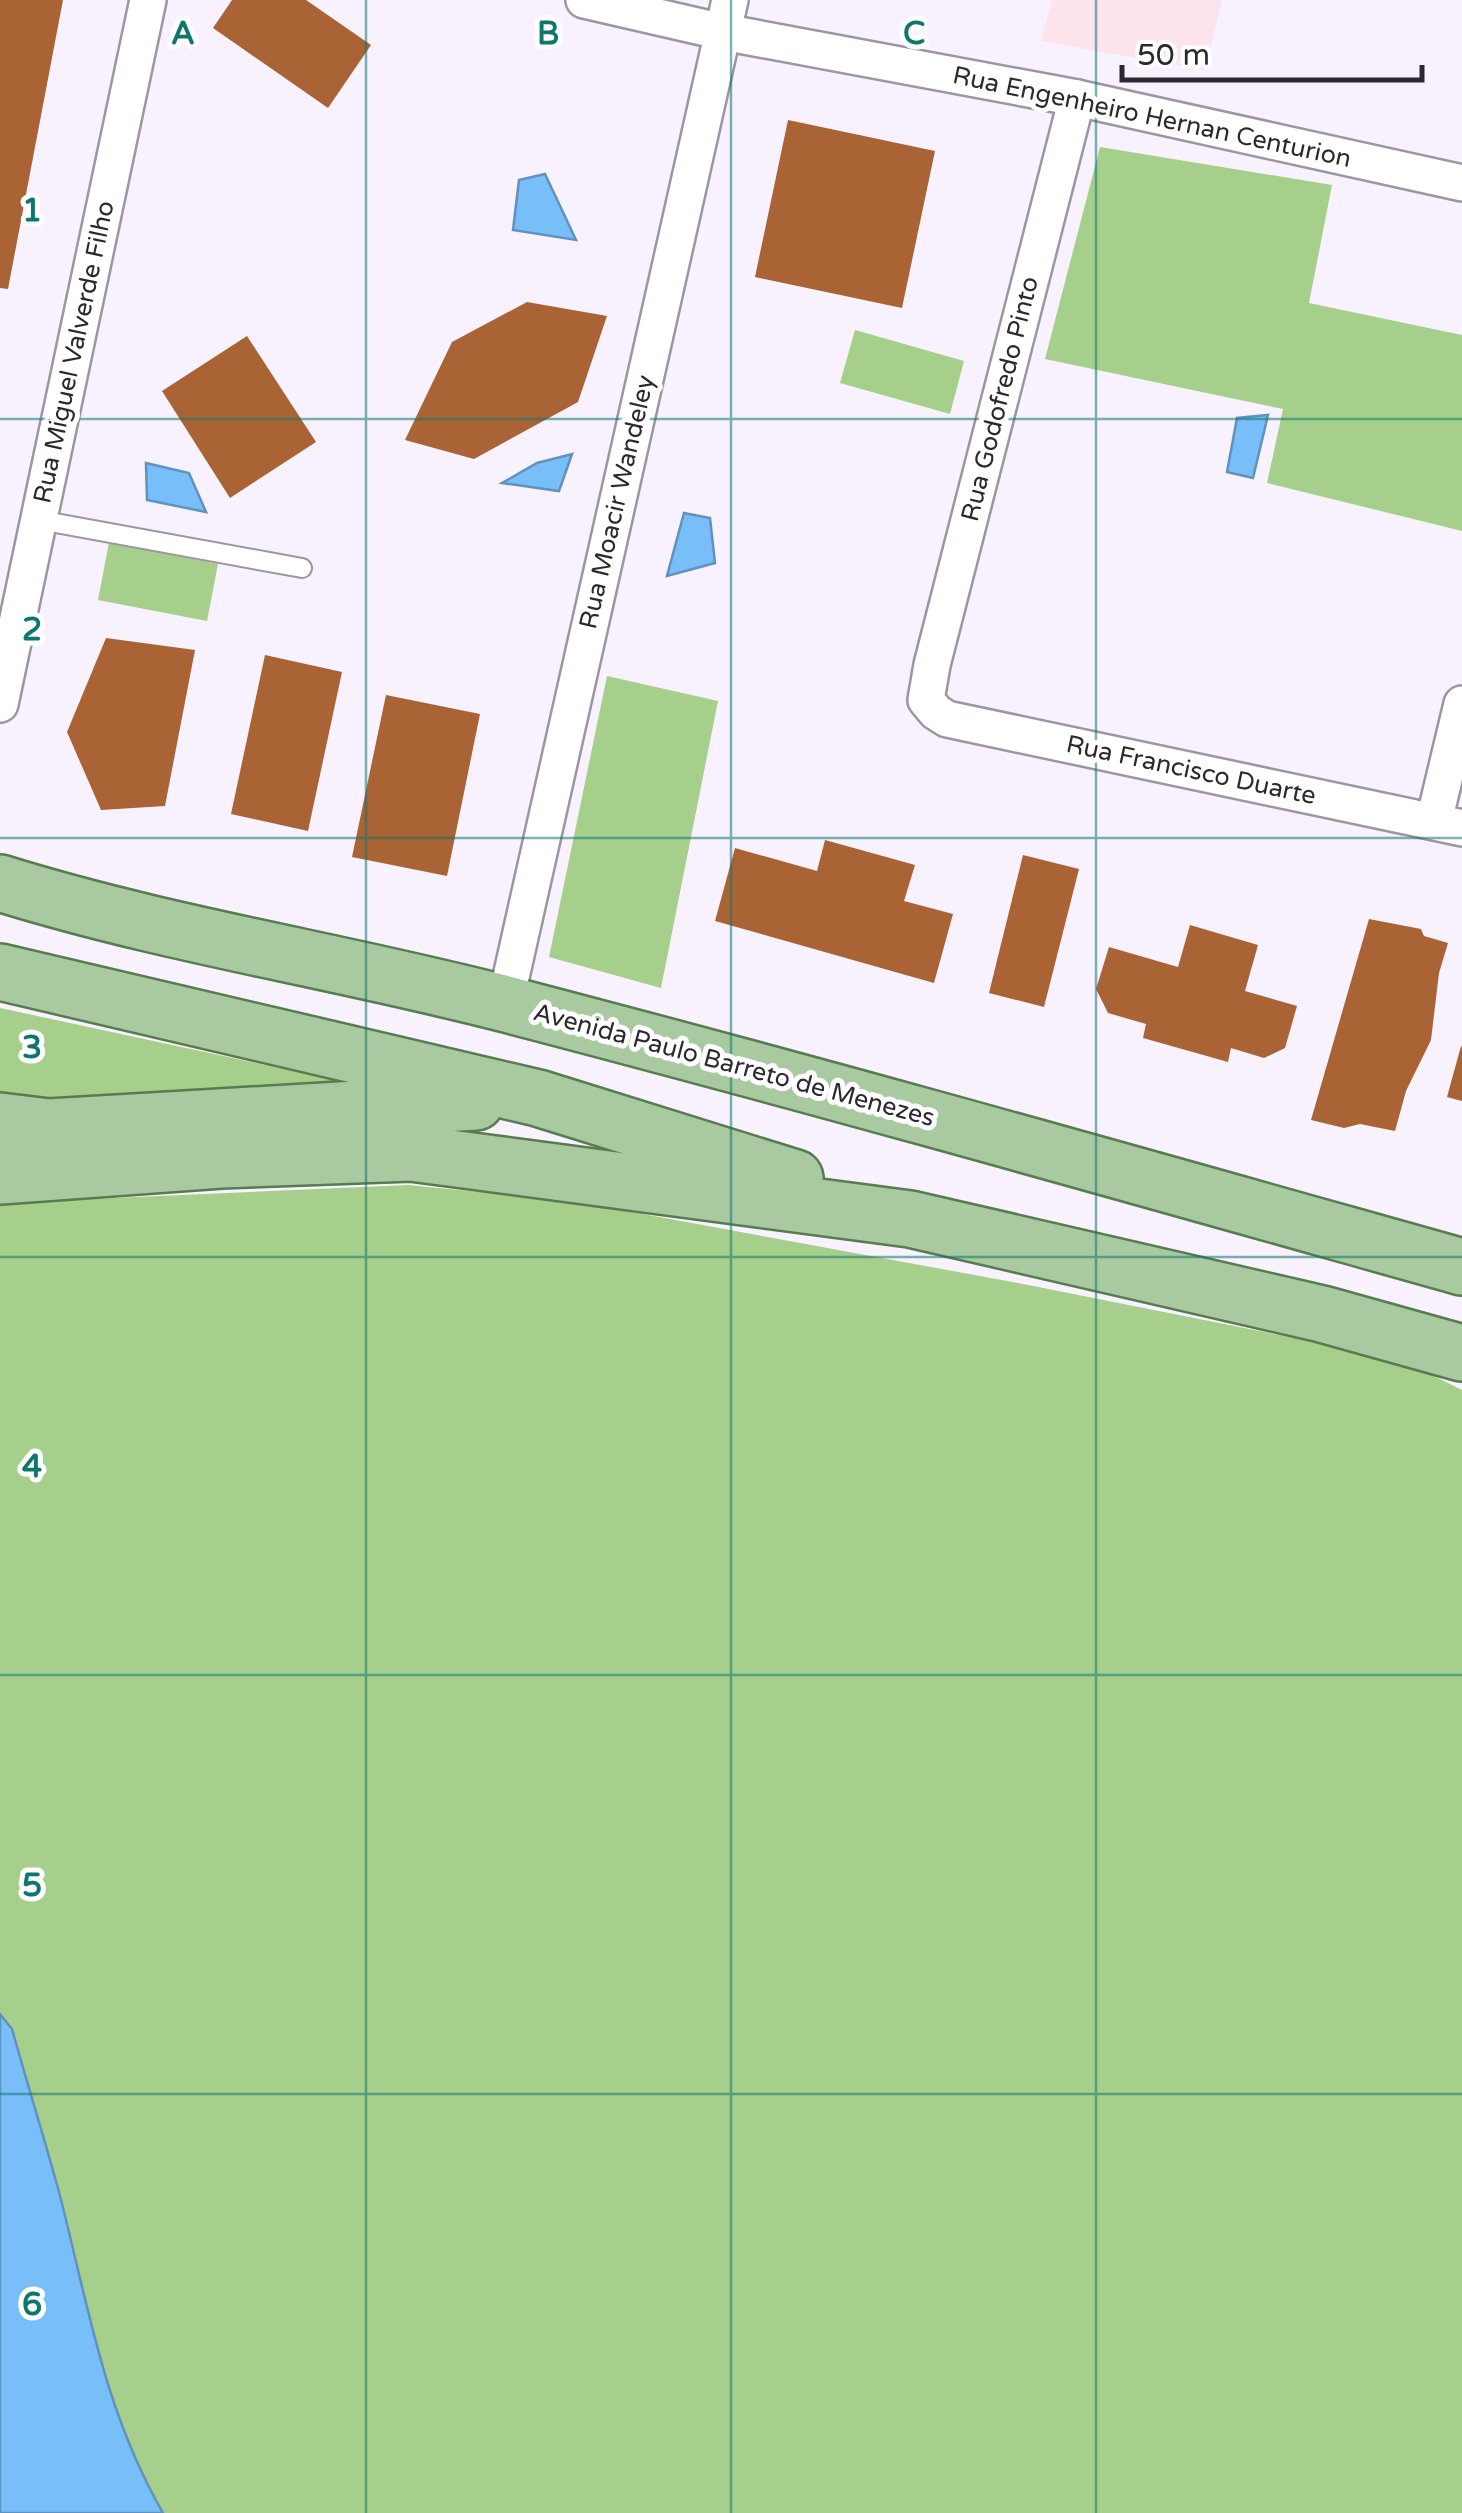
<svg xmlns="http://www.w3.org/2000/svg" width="1462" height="2513" font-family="'Varela Round',sans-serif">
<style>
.commercial{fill:#fce3ec}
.green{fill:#a7cf8c}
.water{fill:#78bffa;stroke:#6192bd;stroke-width:2.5}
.building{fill:#aa6334}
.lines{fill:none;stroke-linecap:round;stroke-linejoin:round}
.service-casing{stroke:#9d96a2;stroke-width:22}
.minor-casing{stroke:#9d96a2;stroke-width:40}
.primary-casing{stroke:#587b50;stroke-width:60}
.service{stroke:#fff;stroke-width:18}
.minor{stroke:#fff;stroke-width:35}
.primary{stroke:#a9caa1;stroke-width:55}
.grid{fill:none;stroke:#0f766e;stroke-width:2.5;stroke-opacity:0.55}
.labels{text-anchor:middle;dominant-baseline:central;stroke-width:10;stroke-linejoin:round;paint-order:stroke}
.street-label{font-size:25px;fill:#2c292e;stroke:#fff}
.grid-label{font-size:32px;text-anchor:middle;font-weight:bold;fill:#0f766e;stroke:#fff;stroke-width:10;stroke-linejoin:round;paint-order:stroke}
</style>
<rect width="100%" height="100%" fill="#f8f1fe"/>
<path class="commercial" d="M1052,0h170l-17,70 -164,-29z"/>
<g class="green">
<path d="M1100,147l232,38 -23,118 153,32v196l-195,-48 16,-74 -238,-50z"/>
<path d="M855,330l109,31 -14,53 -110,-31z"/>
<path d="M109,542l109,22 -11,57 -109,-21z"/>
<path d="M607,676l111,25 -57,287 -112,-31z"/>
<path d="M0,1008l345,74 -2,16 -343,7z"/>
<path d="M408,1185l164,16 446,82 382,76 62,31v1123h-1299c-59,-102 -75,-209 -104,-321 -15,-55 -32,-109 -47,-163l-12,-15v-811z"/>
</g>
<g class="water">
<path d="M545,174l31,66 -63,-10 6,-50z"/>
<path d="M1268,415l-15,63 -26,-6 10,-54z"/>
<path d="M572,454l-13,37 -57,-8 35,-20z"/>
<path d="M146,463l43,10 17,39 -59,-12z"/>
<path d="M684,513l26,5 5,45 -48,13z"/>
<path d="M0,2014l12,15c15,54 32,108 47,163 29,112 45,219 104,321h-163z"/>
</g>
<g class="building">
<path d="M0,0h63l-55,289 -8,-1z"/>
<path d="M232,0h74l65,45 -43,63 -115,-80z"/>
<path d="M788,120l147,31 -33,157 -147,-31z"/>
<path d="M527,302l80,14 -29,86 -104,57 -69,-19 47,-98z"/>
<path d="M247,336l69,106 -86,56 -68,-107z"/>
<path d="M106,638l89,12 -30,156 -64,4 -34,-78z"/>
<path d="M265,655l77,17 -34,159 -77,-17z"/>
<path d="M386,695l94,19 -33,162 -95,-19z"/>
<path d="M825,840l90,25 -11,36 49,13 -19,69 -219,-62 20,-73 82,23z"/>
<path d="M1023,855l56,14 -35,138 -55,-14z"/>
<path d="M1369,919l52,10 3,7 24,7 -9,30 -8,67 -25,51 -11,40 -35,-7 -16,4 -33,-8z"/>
<path d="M1190,925l68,20 -13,46 52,15 -12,42 -21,10 -33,-10 -3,14 -85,-24 3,-14 -38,-11 -12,-24 13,-42 69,20z"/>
<path d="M1461,1046l1,1v54l-15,-4z"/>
</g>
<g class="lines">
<g class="service-casing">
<path id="service" d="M39,520l263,48"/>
</g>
<g class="minor-casing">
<g id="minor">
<path d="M584,0l139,32 354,66 385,85"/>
<path d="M1077,98l-145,567 -6,35 10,12 11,7 515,109"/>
<path d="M0,704l148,-704"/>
<path d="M1434,821l28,-117"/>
<path d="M505,1004l225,-1004"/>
</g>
</g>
<g class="primary-casing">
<g id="primary">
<path d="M0,883c167,52 341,78 510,122 318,83 635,173 952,262"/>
<path d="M0,972l538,126 257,80"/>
<path d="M0,1121l49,6 427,-25"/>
<path d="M0,1176l221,-16 190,-7 499,66 412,95 140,39"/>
</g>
</g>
<use href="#service" class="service"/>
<use href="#minor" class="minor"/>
<use href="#primary" class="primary"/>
</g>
<path class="grid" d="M366,0v2513M731,0v2513M1096,0v2513M0,419h1462M0,838h1462M0,1257h1462M0,1675h1462M0,2094h1462"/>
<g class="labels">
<g class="street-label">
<text transform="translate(1152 117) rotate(12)">Rua Engenheiro Hernan Centurion</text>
<text transform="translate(74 352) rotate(-78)">Rua Miguel Valverde Filho</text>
<text transform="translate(1000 399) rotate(-76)">Rua Godofredo Pinto</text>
<text transform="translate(617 502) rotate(-77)">Rua Moacir Wandeley</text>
<text transform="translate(1191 770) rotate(12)">Rua Francisco Duarte</text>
<text transform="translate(734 1065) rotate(15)">Avenida Paulo Barreto de Menezes</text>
</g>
</g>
<g class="grid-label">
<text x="183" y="44">A</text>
<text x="548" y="44">B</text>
<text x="914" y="44">C</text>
<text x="32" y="221">1</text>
<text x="32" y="640">2</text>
<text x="32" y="1058">3</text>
<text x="32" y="1477">4</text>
<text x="32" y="1896">5</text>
<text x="32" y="2315">6</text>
</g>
<path d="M1122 65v15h300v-15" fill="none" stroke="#2c292e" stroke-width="5"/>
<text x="1137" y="65" font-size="30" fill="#2c292e" stroke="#ffffff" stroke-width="8" paint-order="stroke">50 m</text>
</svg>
